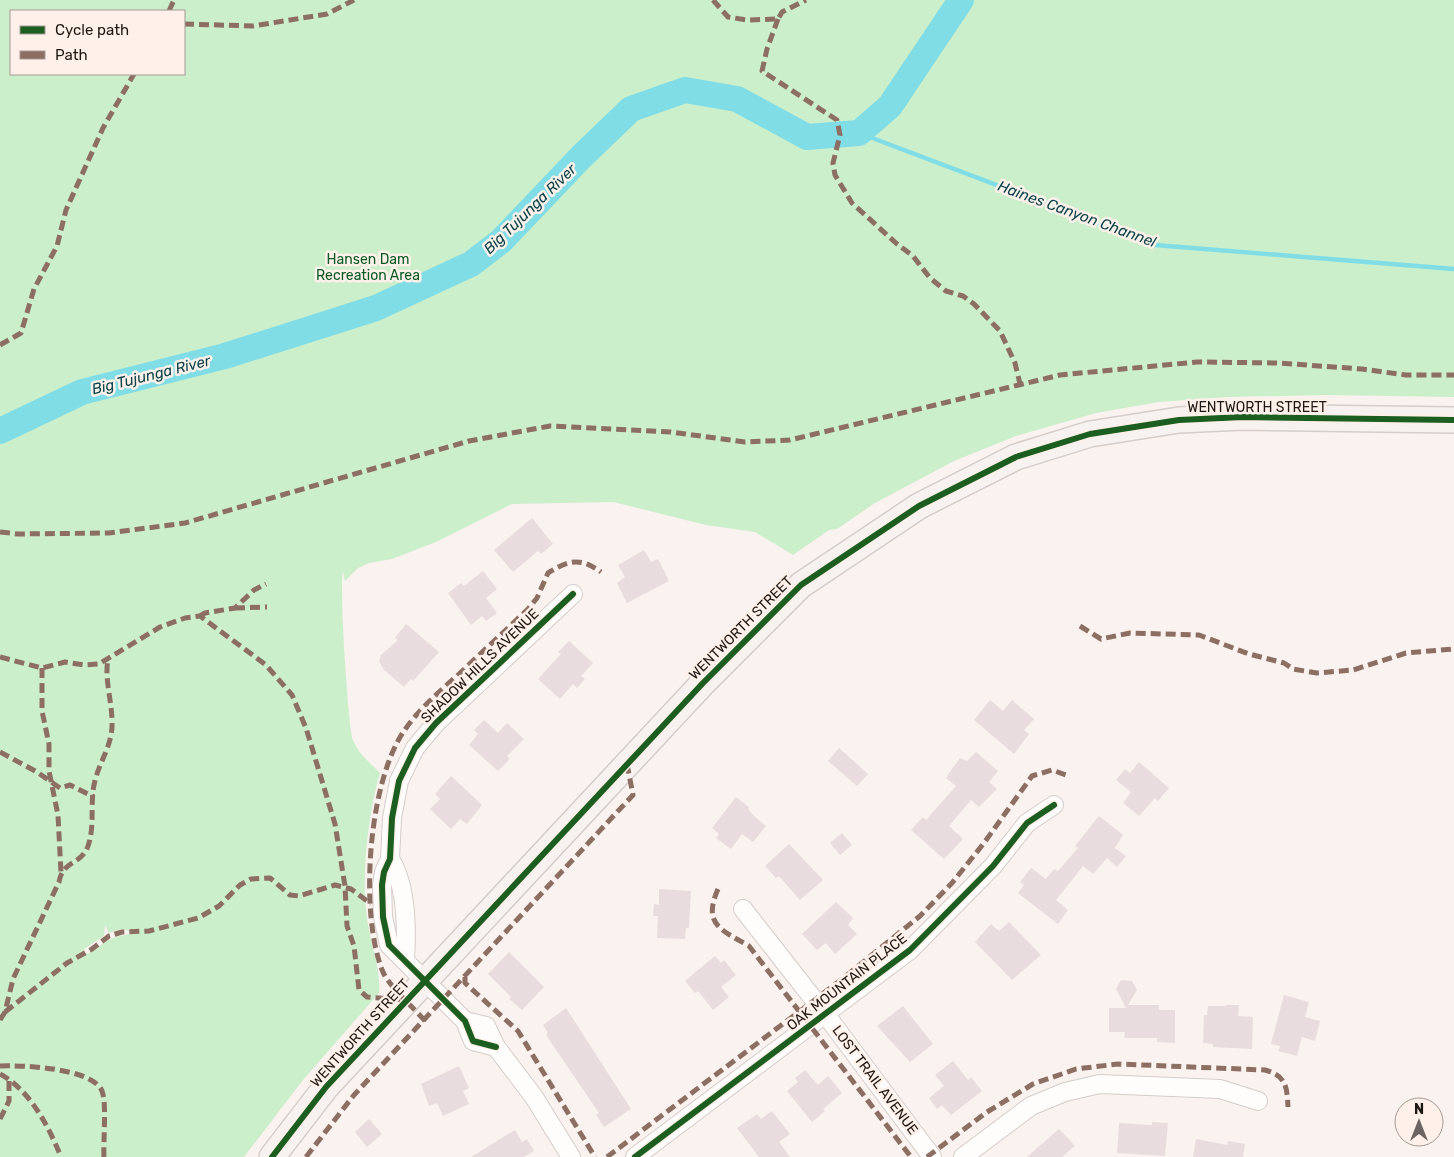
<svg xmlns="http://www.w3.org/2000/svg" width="1454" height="1157" font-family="Rubik,sans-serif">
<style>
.green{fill:#cbeecb;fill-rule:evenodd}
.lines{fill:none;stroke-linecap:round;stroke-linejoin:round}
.stream{stroke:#80dde6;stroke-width:4.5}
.river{stroke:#80dde6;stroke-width:26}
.building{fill:#e9dcdf}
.minor-casing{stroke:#d4cdc9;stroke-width:20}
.secondary-casing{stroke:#d4cdc9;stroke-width:28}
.minor{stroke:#fefdfc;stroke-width:18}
.secondary{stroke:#f7f1f0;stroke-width:25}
.quiet{stroke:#8d6e63;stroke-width:5;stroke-dasharray:10 5;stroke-linecap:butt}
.cycleway-casing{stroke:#fff1e9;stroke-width:9}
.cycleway{stroke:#1b5e20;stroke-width:6}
.labels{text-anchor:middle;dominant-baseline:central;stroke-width:5;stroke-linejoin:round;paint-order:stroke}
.park-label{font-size:14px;fill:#015b22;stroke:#fff1e9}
.street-label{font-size:14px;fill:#1e1814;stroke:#fff1e9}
.water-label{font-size:15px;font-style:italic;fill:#05454b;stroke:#fff1e9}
</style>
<rect width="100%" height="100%" fill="#faf2ee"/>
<path class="green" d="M0,0h1454v397l-128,-2 -98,2 -69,5 -63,11 -80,23 -62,25 -79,42 -38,26 -8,1 -36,25 -38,-23 -49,-7 -93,-23 -101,2 -76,38 -44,17 -23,4 -11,5 -13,13 -2,-9c-4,12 5,155 10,168 5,13 17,23 27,33 -12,41 -19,103 -13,145 3,26 14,49 12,75l-76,87 -59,77h-244zM11,11h173v63h-173zM105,925l4,8 12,-4 16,4c-10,2 -19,2 -28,7 -9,4 -14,12 -24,14l-1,-5 20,-13z"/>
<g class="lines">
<path class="stream" d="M859,133l296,112 299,24"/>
<path class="river" d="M0,431l82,-39 143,-36 151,-48 95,-44 30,-23 80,-84 50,-48 54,-19 52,9 70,38 52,-4 31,-27 71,-106"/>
</g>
<g class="building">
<path d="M532,518l21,26 -12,10 -3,-3 -25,21 -19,-22z"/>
<path d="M644,550l7,12 7,-3 11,22 -42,22 -10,-20 8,-6 -7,-12z"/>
<path d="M483,571l14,18 -11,9 11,15 -11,8 -4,-5 -11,9 -23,-32 13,-10 3,3z"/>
<path d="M406,624l33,28 -26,29 -2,-2 -7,8 -20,-17 -5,-9 2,-6 17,-15 -3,-2z"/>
<path d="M569,641l24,22 -12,13 4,3 -8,9 -4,-4 -13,15 -22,-20 23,-25 -3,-2z"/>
<path d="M990,700l13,11 9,-11 22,19 -10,11 5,4 -15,20 -40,-34z"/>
<path d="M484,720l14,13 9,-10 17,16 -17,17 3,3 -12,12 -29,-26 9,-11 -4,-4z"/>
<path d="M839,748l29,26 -11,12 -29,-25z"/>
<path d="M976,752l22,19 -9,11 8,7 -18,18 -8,-7 -22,26 14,13 -19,20 -33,-29 12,-13 3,3 30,-34 -10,-8 6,-9 8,-11 7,3z"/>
<path d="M1139,762l30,26 -11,13 -3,-3 -16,18 -16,-13 8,-11 -15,-12 9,-11 5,4z"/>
<path d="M451,776l31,29 -15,19 -7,-5 -9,10 -21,-20 10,-10 -5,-5z"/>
<path d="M736,797l13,10 -1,2 7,8 11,9 -13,16 -11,-8 -11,15 -15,-11 3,-4 -7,-6z"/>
<path d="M1099,816l24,19 -8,13 11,8 -9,11 -10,-9 -14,16 -10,-8 -27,34 12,10 -10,14 -40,-31 6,-8 -4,-3 11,-14 15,11 8,-10 4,2 20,-23 -3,-2z"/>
<path d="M842,833l10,12 -12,10 -10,-12z"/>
<path d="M789,844l34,36 -23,20 -21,-24 -3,2 -11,-12z"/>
<path d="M659,889l32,2 -2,37h-3l-1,11 -28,-1 1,-22h-5l1,-12 5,1z"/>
<path d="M836,902l17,16 -5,7 9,9 -22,20 -9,-11 -9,7 -15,-16z"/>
<path d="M1009,922l32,33 -29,25 -37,-38 16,-18 8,7z"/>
<path d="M509,952l35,35 -22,23 -13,-11 2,-2 -23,-23z"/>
<path d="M715,956l6,7 3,-3 12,15 -15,12 8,10 -16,13 -15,-19 -3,2 -10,-12z"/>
<path d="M1121,980l11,1 5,9 -9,15h31v5h16v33l-18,-1v-4h-33l1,-6h-16v-24h17l-10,-19z"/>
<path d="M1284,995l25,7 -4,15 15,4 -5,20 -13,-4 -5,19 -19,-5 2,-5 -9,-2z"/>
<path d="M1226,1005h13l-1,11 15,1 -1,32 -39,-2v-3l-10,-1 1,-28h3l1,-9h18z"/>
<path d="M903,1006l30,38 -23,18 -33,-36z"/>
<path d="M566,1008l65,101 -27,18 -8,-12 3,-2 -53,-78 2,-2 -5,-8z"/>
<path d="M953,1061l15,19 3,-3 11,14 -31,24 -9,-10 -5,4 -8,-11 15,-12 -9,-11z"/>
<path d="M459,1066l10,22 -6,3 6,13 -26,12 -6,-13 -8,3 -8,-22z"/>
<path d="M805,1070l13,15 10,-9 14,17 -19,16 2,2 -13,11 -25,-31 11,-9 -3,-4z"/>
<path d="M772,1111l18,23 -11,8 11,15h-31l-22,-29 20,-14 4,5z"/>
<path d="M369,1119l13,15 -15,13 -12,-15z"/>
<path d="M1152,1122l16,1 -3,33 -48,-3 2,-30 33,2z"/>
<path d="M1059,1129l16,17 -13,11h-35z"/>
<path d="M515,1130l7,12 5,-3 7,12 -10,6h-53z"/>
<path d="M1196,1139l31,6 1,-4 17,3 -2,13h-50z"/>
</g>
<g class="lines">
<g class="minor-casing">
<g id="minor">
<path d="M390,859c17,26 17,70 15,101"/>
<path d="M743,909l83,106 106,142"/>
<path d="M465,1021l21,5 10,21 38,50 37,60"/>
<path d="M496,1047l-23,-6 -8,-20 -76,-76 -6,-28 -1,-32 2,-13 6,-13 2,-41 7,-37 16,-33 21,-25 137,-129"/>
<path d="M635,1157l275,-207 83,-84 34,-43 27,-18"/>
<path d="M963,1157l68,-51 34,-14 35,-8 120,5 38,12"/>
</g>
</g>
<g class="secondary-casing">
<path id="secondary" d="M272,1157l54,-70 377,-404 98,-98 118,-79 97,-49 74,-23 89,-14 64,-3 211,3"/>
</g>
<use href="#minor" class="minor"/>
<use href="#secondary" class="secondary"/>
<g class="quiet">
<path d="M713,0l15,17 19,3 31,-1 4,-7 24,-12"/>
<path d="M169,11l5,-11"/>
<path d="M778,19l-11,30 -5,22 75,49 3,15 -7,28 2,12 17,28 45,41 16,12 17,22 16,13 17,5 11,8 26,27 15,32 5,21"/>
<path d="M184,24l69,2 74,-12 27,-14"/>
<path d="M0,345l21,-12 13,-44 23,-43 9,-36 37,-82 31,-54"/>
<path d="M0,532l18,2 91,-1 76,-10 284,-82 81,-15 121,6 74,10 45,-2 270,-65 137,-13 81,1 84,6 44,6h48"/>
<path d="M235,608l32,-1"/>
<path d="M200,616l5,-3 30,-5 19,-18 12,-6"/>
<path d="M1080,626l21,13 29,-6 69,2 50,19 35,9 9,6 24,4 36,-3 53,-17 48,-4"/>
<path d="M0,657l42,11 23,-6 19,3 15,-1 61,-37 25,-9 15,-2 66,49 26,30 14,33 29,96 10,62 2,40 7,20 5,44 8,7 39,3"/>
<path d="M42,668v43l7,33v27l9,44 3,58"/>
<path d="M0,752l37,20 23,16 10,-3 24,12"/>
<path d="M718,889c-16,36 4,41 31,57l162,211"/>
<path d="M465,977v6l53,48 77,126"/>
<path d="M5,1012l62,-49 25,-14 17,-13 13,-4 27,-1 49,-13 21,-12 21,-21 11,-6 19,-1 20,17 9,1 36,-11 16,4 20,15"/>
<path d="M0,1020l5,-8 8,-33 46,-97c4,-23 22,-16 29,-36 7,-20 2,-41 6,-61 4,-21 17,-37 18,-58 1,-24 -8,-46 -4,-68"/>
<path d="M425,1021c-10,-12 -37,-36 -42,-49 -24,-57 -15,-189 21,-241 15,-22 35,-39 55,-57 23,-22 46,-43 69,-65l9,-11 11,-25c21,-13 32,-16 53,-1"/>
<path d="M0,1066c22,-1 93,2 102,25 5,13 1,50 2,66"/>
<path d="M0,1074c30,16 49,53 61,83"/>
<path d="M0,1119l9,-18v-20"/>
<path d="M306,1157l48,-62 279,-300 -6,-31"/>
<path d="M607,1157l234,-177 79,-64 32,-33 32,-40 48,-67 20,-6 14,5"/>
<path d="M927,1157l60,-45 46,-28 43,-15 42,-5 147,6c21,6 22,16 23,37"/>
</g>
<g class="cycleway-casing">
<g id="cycleway">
<path d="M496,1047l-23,-6 -8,-20 -76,-76 -6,-28 -1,-32 2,-13 6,-13 2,-41 7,-37 16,-33 21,-25 137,-129"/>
<path d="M272,1157l54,-70 377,-404 98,-98 118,-79 97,-49 74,-23 89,-14 64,-3 211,3"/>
<path d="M635,1157l275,-207 83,-84 34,-43 27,-18"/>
</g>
</g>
<use href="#cycleway" class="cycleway"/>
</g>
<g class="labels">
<g class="park-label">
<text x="368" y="259">Hansen Dam<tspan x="368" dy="16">Recreation Area</tspan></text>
</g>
<g class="street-label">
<text x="1257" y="407">WENTWORTH STREET</text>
<text transform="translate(741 628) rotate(-45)">WENTWORTH STREET</text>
<text transform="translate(480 666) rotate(-44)">SHADOW HILLS AVENUE</text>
<text transform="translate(847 982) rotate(-38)">OAK MOUNTAIN PLACE</text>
<text transform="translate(360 1033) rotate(-48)">WENTWORTH STREET</text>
<text transform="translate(875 1080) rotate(53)">LOST TRAIL AVENUE</text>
</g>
<g class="water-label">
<text transform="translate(530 209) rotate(-44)">Big Tujunga River</text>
<text transform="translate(1077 214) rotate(20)">Haines Canyon Channel</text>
<text transform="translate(151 375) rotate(-14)">Big Tujunga River</text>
</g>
</g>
<rect x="10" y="10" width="175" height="65" fill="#fff1e9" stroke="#a59a94"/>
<rect x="20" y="26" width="25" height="8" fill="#1b5e20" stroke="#a59a94"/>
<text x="55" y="35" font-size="15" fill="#1e1814">Cycle path</text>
<rect x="20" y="51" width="25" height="8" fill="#8d6e63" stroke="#a59a94"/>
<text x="55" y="60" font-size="15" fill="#1e1814">Path</text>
<g transform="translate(1419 1122)"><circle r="24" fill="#fff1e9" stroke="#a59a94"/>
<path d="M0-4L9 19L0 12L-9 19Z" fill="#6b6460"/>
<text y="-8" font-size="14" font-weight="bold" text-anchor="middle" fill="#1e1814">N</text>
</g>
</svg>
